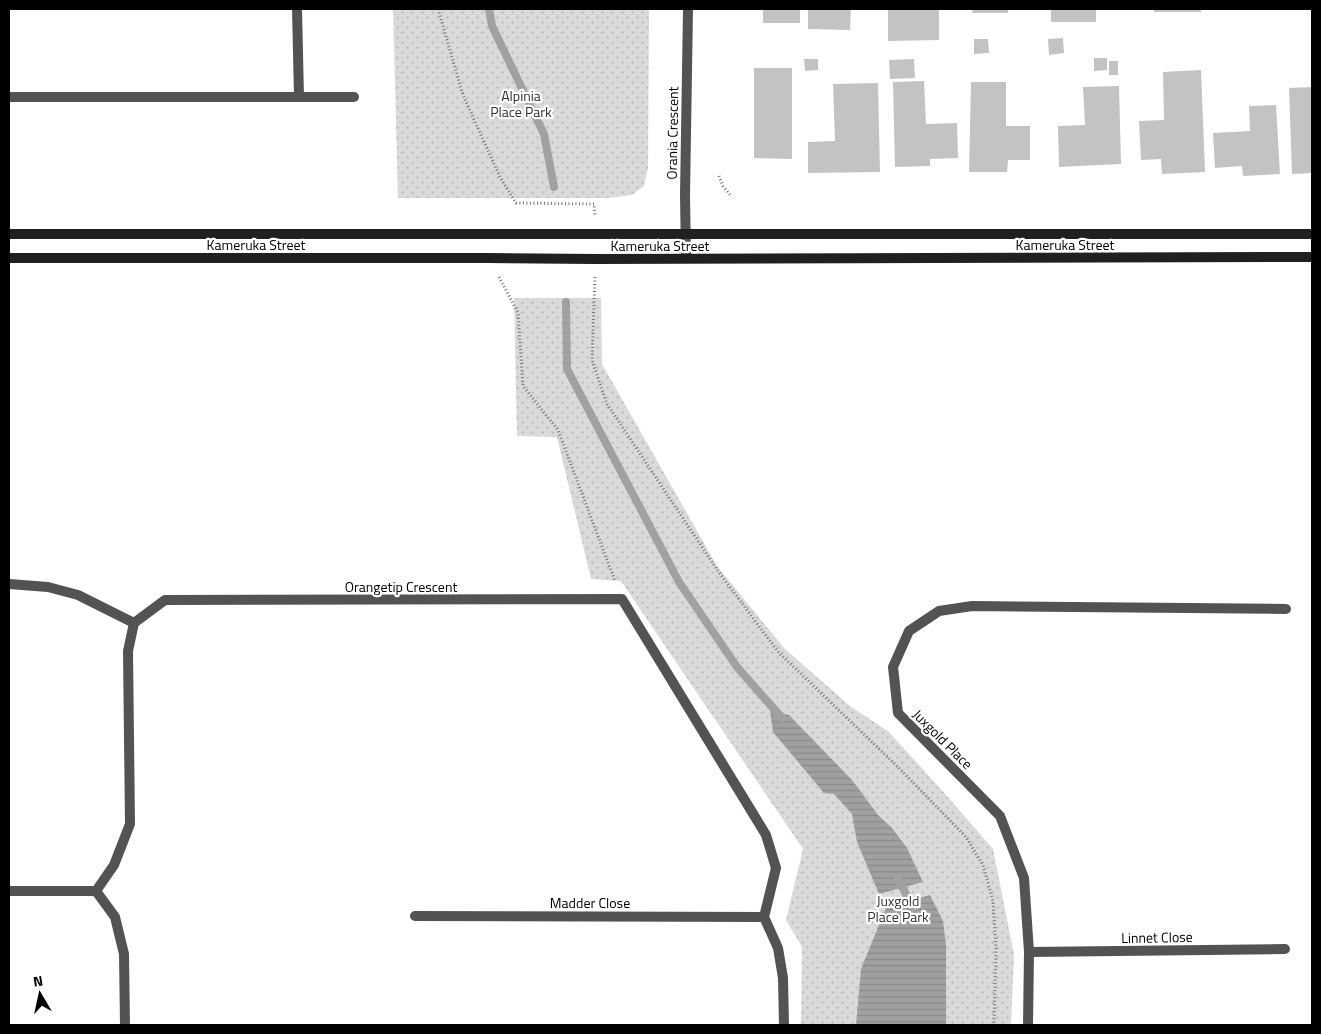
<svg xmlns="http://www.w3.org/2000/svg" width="1321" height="1034" font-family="'Titillium Web',sans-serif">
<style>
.park{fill:url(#park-dots)}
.water{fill:url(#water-rules)}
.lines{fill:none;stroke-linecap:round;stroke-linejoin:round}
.stream{stroke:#a1a1a1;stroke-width:8}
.building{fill:#c3c3c3}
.path{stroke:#757575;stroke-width:3;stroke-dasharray:1 2.5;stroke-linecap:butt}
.street{stroke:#535353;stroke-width:10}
.secondary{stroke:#202020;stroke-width:10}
.labels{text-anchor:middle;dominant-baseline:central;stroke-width:4.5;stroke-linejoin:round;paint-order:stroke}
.park-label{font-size:14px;fill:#313131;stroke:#fff}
.street-label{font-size:14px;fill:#000;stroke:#fff}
</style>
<defs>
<pattern id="park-dots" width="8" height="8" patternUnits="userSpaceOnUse" patternTransform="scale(1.25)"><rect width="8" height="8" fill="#dadada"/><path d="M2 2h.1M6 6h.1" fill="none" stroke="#b9b9b9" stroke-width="1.8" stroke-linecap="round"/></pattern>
<pattern id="water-rules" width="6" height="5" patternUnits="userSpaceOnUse" patternTransform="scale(1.25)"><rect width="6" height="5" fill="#a1a1a1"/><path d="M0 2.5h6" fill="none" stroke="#898989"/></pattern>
</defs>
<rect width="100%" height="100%" fill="#fff"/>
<g class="park">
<path d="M393,9h256l-1,159 -4,18 -12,9 -24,3h-210z"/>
<path d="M514,298h87l1,66 115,202 67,82 66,58 39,26 58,64 46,53 21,106 -3,70h-210l1,-78 -16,-27 17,-71 -182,-268 -30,-2 -34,-142 -40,-1z"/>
</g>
<g class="water">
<path d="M770,711l19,4 63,65 26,35 14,13 15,20 16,34 -44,12 -22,-52 -5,-28 -18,-20 -10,-1 -51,-61z"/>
<path d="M930,895l13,26 3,24v80h-90l5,-56 25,-61z"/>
</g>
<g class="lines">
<g class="stream">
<path d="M489,9l3,17 52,108 10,53"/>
<path d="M566,302l1,67 112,213 58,85 45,51"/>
<path d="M898,879l16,30"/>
</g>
</g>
<g class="building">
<rect x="763" y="9" width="37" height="14"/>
<path d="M808,9h43l-1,21 -42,-1z"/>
<path d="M888,9h51v31l-51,1z"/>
<path d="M973,9h35v4h-36z"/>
<rect x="1051" y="9" width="45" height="13"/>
<rect x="1154" y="9" width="47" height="3"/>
<path d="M1063,38l1,15 -15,2 -1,-16z"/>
<path d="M974,39h14l1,14 -15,1z"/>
<path d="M1094,58h13v12l-13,1z"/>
<path d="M804,59h14v11l-13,1z"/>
<path d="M914,59l1,19 -25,1 -1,-19z"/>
<rect x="1109" y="61" width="9" height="14"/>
<path d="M754,68h38v91l-38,-1z"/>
<path d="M1201,70l4,102 -43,2 -1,-15 -20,1 -2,-39 25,-1 -1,-48z"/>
<path d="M924,81l2,43 31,-1 1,35 -28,1v7l-35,1 -2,-85z"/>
<path d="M971,82h35v44h24v34h-22l-1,12h-38z"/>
<path d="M878,83l2,89 -72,1v-31l27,-1 -2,-57z"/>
<path d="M1119,86l2,78 -62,3 -1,-41 27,-1 -2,-38z"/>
<path d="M1312,87v86l-20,1 -3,-86z"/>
<path d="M1276,105l4,69 -37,2 -1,-10 -27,2 -2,-35 37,-2 -1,-25z"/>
</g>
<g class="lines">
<g class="path">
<path d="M438,9l25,86 37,82 16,26 78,1 1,11"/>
<path d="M719,176l4,10 8,10"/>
<path d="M499,277l19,36 5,73 35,44 57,151"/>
<path d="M595,277l-3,83 15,44 111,167 61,82 119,114 68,70 17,28 10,36 3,47 -2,77"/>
</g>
<g class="street">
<path d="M297,9l2,88"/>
<path d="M9,97h345"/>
<path d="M686,258l-1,-63 3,-186"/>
<path d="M9,584l39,3 30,8 56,28"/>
<path d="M9,891h87"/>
<path d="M415,916l349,1"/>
<path d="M1029,952l256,-3"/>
<path d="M125,1025l-1,-71 -9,-37 -19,-26 18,-26 16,-41 -2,-173 6,-28 31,-23 457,-1 144,236 10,33 -12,49 14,31 5,30 1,47"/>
<path d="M1028,1025l1,-73 -5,-74 -24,-62 -102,-103 -5,-46 16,-36 30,-20 33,-5 314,3"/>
</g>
<g class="secondary">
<path d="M9,234h1303"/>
<path d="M9,258h478l108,1 717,-2"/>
</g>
</g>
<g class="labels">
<g class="park-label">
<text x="521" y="95">Alpinia<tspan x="521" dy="16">Place Park</tspan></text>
<text x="898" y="900">Juxgold<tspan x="898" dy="16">Place Park</tspan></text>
</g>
<g class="street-label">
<text transform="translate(672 133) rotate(-89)">Orania Crescent</text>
<text x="256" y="244">Kameruka Street</text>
<text x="1065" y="244">Kameruka Street</text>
<text x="660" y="245">Kameruka Street</text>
<text x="401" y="586">Orangetip Crescent</text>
<text transform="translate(943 739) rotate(45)">Juxgold Place</text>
<text x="590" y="902">Madder Close</text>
<text transform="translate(1157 937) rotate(-1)">Linnet Close</text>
</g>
</g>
<rect width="1321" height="1034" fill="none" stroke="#000000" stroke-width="20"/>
<g transform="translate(40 994) rotate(351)" stroke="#ffffff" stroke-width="4" paint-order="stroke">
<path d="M0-4L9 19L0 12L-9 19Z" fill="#000000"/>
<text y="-8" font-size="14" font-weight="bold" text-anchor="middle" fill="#000000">N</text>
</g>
</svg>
